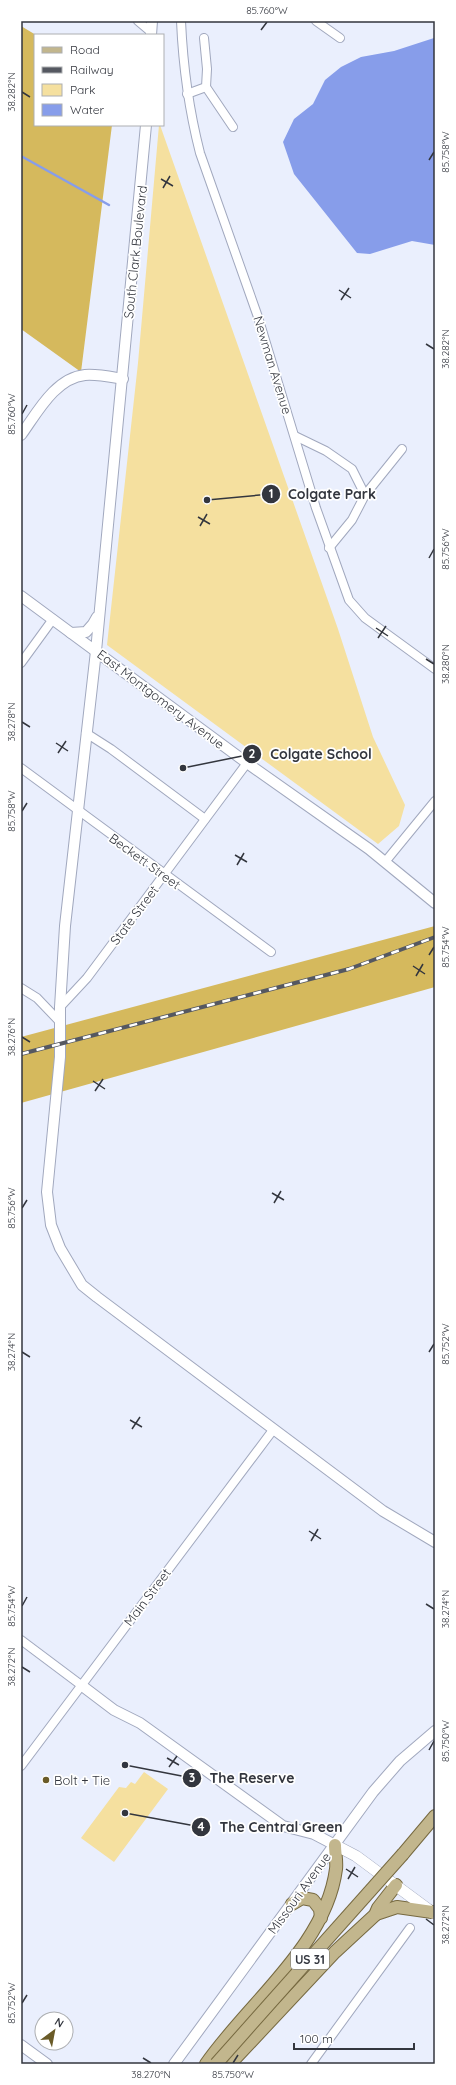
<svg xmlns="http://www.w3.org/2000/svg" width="456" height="2085" font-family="Quicksand,sans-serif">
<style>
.green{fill:#f5e09f}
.forest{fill:#d5b95d}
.water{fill:#879dea}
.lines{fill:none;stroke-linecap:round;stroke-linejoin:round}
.stream{stroke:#879dea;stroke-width:2.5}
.minor-casing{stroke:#a1a8be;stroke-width:10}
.tertiary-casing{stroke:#a1a8be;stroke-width:12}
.secondary-casing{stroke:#a1a8be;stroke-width:12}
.primary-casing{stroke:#766940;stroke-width:14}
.minor{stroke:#fff;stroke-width:8}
.tertiary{stroke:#fff;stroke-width:10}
.secondary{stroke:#fff;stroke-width:11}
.primary{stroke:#c2b68d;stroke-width:12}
.rail-casing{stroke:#555861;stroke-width:4}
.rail{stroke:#fff;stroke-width:2.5;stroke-dasharray:8;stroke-linecap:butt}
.primary-bridge-casing{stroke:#766940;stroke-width:14;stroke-linecap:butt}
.primary-bridge{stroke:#c2b68d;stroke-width:12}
.ticks{fill:none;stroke:#33363e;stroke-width:1.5}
.poi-dot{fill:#6a5b28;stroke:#fff;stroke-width:1.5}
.labels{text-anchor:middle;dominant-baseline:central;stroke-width:3.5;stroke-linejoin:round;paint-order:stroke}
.shield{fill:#fff;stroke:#707278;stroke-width:1}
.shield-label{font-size:12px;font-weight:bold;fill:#33363e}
.street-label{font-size:13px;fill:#33363e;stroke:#fff}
.poi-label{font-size:13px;fill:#33363e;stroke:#fff;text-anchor:start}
.leader{fill:none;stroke:#33363e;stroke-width:1.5}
.callout-dot{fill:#33363e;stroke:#fff;stroke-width:1.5}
.mark-label{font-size:12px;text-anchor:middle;font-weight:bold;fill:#fff}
.callout-label{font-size:14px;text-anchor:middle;font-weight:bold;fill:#33363e;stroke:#fff;stroke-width:3.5;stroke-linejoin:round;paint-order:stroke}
.neatline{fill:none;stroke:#33363e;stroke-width:1.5}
.ticks-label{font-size:10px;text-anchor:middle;fill:#33363e}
</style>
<rect width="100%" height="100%" fill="#eaeffd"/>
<g class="green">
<path d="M159,125h1l178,504 35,108 32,68 -6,21 -21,18 -271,-199 31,-282z"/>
<path d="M144,1772l24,17 -54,73 -33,-24 38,-51 7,1 5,-6 4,2z"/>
</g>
<g class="forest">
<path d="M21,26l15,9 -1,90h77l-31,247 -60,-43z"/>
<path d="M435,926v61l-414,116v-66z"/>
</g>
<path class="water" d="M434,38l1,207 -23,-4 -42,13 -13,-1 -63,-79 -11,-32 11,-23 19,-15 12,-24 16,-13 20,-10 33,-6z"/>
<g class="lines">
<path class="stream" d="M21,156l88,49"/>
<g class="minor-casing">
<g id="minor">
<path d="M138,21l13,11"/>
<path d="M181,21c2,45 8,89 19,132l58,164 58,191 33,92 16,18 70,51"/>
<path d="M316,21l24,17"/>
<path d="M206,87l27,40"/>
<path d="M187,94l19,-7 1,-18 -3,-31"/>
<path d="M295,436l31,15 26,18 13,26"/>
<path d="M329,548l23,-28 13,-25 37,-46"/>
<path d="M21,663l32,-44"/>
<path d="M86,733l25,16 94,70"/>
<path d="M21,768l250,184"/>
<path d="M385,862l50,-61"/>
<path d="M21,988l16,10 23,24"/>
<path d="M60,1007l27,-29 160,-215"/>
<path d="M21,1640l60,45"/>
<path d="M21,1766l252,-336"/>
<path d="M311,2064l99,-136"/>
</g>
</g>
<g class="tertiary-casing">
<g id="tertiary">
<path d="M151,35l1,-14"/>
<path d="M146,125l-50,526 -31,275 -5,81v50l-13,135 4,33 9,23 22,37 15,12 286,214 52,31"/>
<path d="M21,435c16,-22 34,-57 64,-60 13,-1 26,2 38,4"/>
<path d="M21,596l226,167 122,86 66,54"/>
<path d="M71,633l15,-1 7,-8 4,-7"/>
<path d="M81,1685l33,25 26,13 143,103 31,8 21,11"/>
<path d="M21,2045l26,19"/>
<path d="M174,2064l199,-272 27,-31 35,-30"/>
</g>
</g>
<g class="secondary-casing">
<path id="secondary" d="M335,1845l21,11 77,57"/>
</g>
<g class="primary-casing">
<g id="primary">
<path d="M403,1854l32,-38"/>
<path d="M292,1904l10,-6 11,2 7,9 1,9"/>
<path d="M376,1914l21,-7 35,5"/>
<path d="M206,2064c42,-61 120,-118 130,-195 1,-7 -1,-16 -1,-24"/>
<path d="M230,2064l105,-112 40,-37 3,-7 18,-23"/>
</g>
</g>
<use href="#minor" class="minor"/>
<use href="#tertiary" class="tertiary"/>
<use href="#secondary" class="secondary"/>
<use href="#primary" class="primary"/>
<g class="rail-casing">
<path id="rail" d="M21,1054l328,-85 86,-32"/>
</g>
<use href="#rail" class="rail"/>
<g class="primary-bridge-casing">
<path id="primary-bridge" d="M216,2064l187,-210"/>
</g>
<use href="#primary-bridge" class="primary-bridge"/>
</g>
<path class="ticks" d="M261,30l6,-8M22,92l8,5M429,160l5,-8M161,179l12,7M163,188l7,-12M339,290l12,8M341,300l8,-12M426,344l8,5M22,414l5,-9M198,517l12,7M200,526l7,-12M429,558l5,-9M376,628l12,8M378,638l8,-12M426,659l8,5M22,722l8,5M56,743l12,8M58,753l8,-12M22,811l5,-8M235,855l12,7M237,865l7,-12M429,955l5,-8M413,966l12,8M416,976l7,-12M22,1037l8,5M93,1081l12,8M95,1091l8,-12M272,1193l12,7M274,1203l7,-12M22,1208l5,-8M22,1352l8,5M429,1352l5,-8M130,1420l12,7M132,1429l8,-12M309,1531l12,8M311,1541l7,-12M426,1604l8,5M22,1606l5,-9M22,1667l8,5M429,1750l5,-9M167,1758l12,7M169,1767l8,-11M346,1869l12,8M348,1879l7,-12M426,1919l8,6M22,2003l5,-8M143,2058l8,5M233,2063l5,-8"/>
<circle class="poi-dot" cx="46" cy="1780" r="4"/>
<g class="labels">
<rect class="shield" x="291" y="1949" width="38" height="20" rx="3"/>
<g class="shield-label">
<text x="310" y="1959">US 31</text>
</g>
<g class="street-label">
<text transform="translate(135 252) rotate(-84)">South Clark Boulevard</text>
<text transform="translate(273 365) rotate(73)">Newman Avenue</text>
<text transform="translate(161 699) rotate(37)">East Montgomery Avenue</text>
<text transform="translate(145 861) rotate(36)">Beckett Street</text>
<text transform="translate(134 915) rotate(-53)">State Street</text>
<text transform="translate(147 1597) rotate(-53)">Main Street</text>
<text transform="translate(299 1893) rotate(-54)">Missouri Avenue</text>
</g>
<g class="poi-label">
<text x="54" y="1780">Bolt + Tie</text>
</g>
</g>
<path class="leader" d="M207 500L271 494M183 768L252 754M125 1765L192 1778M125 1813L201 1827"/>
<g class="callout-dot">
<circle cx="207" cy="500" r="4"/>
<circle cx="183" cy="768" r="4"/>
<circle cx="125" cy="1765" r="4"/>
<circle cx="125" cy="1813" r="4"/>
<circle cx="271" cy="494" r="10"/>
<circle cx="252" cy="754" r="10"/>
<circle cx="192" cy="1778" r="10"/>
<circle cx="201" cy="1827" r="10"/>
</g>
<g class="mark-label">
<text x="271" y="498">1</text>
<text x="252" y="758">2</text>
<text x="192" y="1782">3</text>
<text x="201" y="1831">4</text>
</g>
<g class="callout-label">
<text x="332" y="499">Colgate Park</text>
<text x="321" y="759">Colgate School</text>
<text x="252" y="1783">The Reserve</text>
<text x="281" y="1832">The Central Green</text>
</g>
<rect width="456" height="2085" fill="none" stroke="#ffffff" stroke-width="44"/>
<rect x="34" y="34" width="130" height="92" fill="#ffffff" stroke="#adafb2"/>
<rect x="42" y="47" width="20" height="6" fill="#c2b68d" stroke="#adafb2"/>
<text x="70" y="54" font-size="12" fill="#33363e">Road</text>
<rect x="42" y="67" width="20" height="6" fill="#555861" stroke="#adafb2"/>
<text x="70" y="74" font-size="12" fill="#33363e">Railway</text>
<rect x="42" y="84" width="20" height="12" fill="#f5e09f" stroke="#adafb2"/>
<text x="70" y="94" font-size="12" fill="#33363e">Park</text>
<rect x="42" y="104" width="20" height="12" fill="#879dea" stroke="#adafb2"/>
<text x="70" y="114" font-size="12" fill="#33363e">Water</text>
<g transform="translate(54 2031) rotate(32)"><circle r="19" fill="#ffffff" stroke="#adafb2"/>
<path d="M0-3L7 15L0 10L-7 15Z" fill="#6a5b28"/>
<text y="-6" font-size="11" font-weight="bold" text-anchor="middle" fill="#33363e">N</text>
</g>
<path d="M294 2043v6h120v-6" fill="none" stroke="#33363e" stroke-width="2"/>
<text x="300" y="2043" font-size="12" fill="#33363e" stroke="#ffffff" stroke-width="3" paint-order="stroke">100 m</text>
<rect x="22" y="22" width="412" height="2041" class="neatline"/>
<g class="ticks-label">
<text x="267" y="14">85.760°W</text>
<text transform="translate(11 92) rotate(-90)" y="4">38.282°N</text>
<text transform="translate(445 152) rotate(-90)" y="4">85.758°W</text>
<text transform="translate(445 349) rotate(-90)" y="4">38.282°N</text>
<text transform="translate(11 414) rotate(-90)" y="4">85.760°W</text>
<text transform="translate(445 549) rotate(-90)" y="4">85.756°W</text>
<text transform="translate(445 664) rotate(-90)" y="4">38.280°N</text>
<text transform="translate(11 722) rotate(-90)" y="4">38.278°N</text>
<text transform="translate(11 811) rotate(-90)" y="4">85.758°W</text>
<text transform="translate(445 947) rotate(-90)" y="4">85.754°W</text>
<text transform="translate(11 1037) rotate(-90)" y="4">38.276°N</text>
<text transform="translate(11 1208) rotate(-90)" y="4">85.756°W</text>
<text transform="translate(445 1344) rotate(-90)" y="4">85.752°W</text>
<text transform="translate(11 1352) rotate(-90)" y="4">38.274°N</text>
<text transform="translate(11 1606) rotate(-90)" y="4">85.754°W</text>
<text transform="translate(445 1609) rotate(-90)" y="4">38.274°N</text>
<text transform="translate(11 1667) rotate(-90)" y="4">38.272°N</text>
<text transform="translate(445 1741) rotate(-90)" y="4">85.750°W</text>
<text transform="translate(445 1925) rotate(-90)" y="4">38.272°N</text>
<text transform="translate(11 2003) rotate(-90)" y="4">85.752°W</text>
<text x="151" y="2078">38.270°N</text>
<text x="233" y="2078">85.750°W</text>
</g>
</svg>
